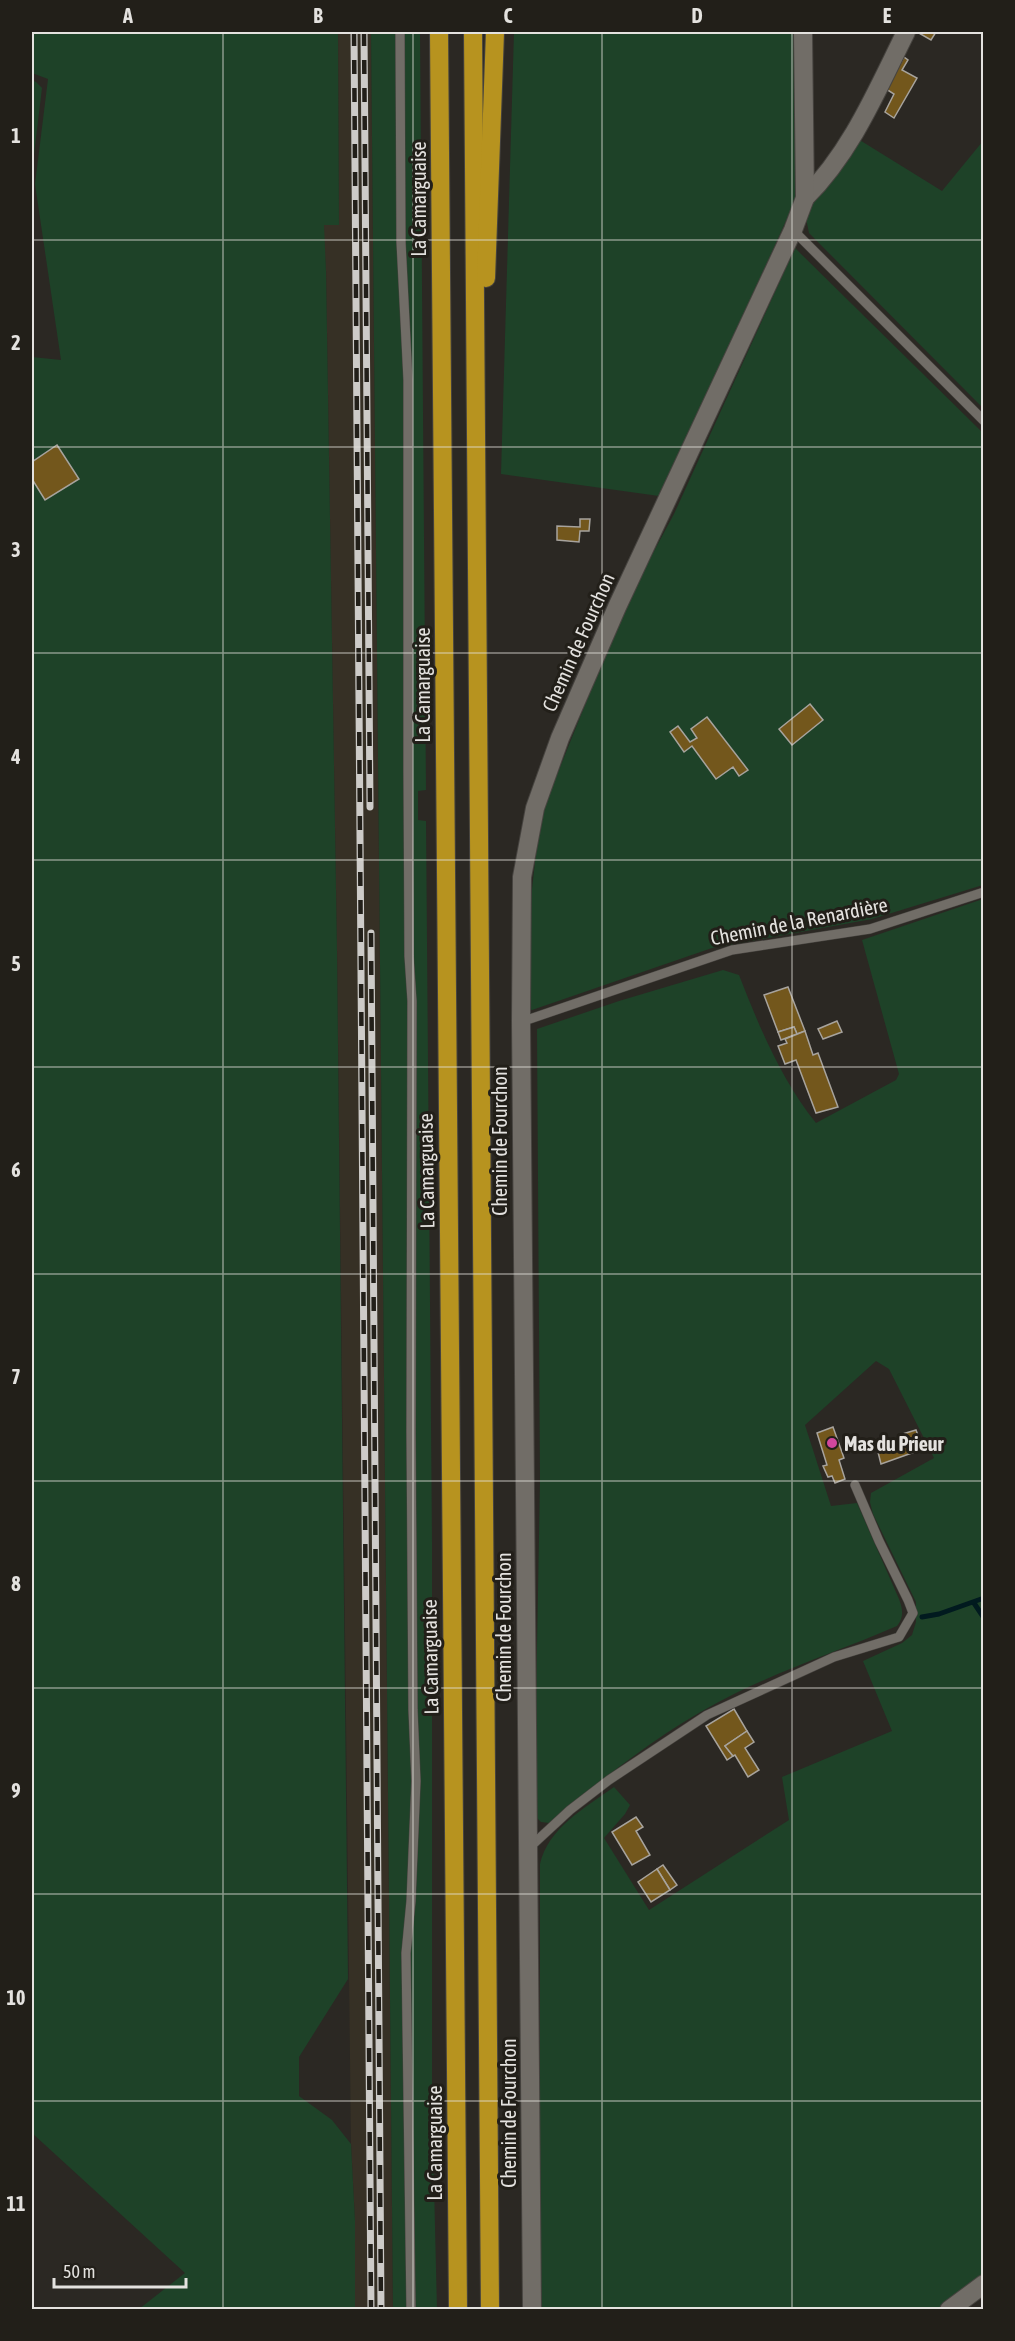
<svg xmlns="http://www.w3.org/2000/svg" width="1015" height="2341" font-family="'Asap Condensed',sans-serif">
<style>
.built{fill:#363025}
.green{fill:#1e4228}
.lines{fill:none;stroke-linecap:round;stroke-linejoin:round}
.stream{stroke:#011a1f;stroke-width:5}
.building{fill:#73571c;stroke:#a7a39d;stroke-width:1.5}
.lane-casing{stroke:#46433f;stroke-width:10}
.street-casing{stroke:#46433f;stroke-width:20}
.highway-casing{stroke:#46433f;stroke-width:20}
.lane{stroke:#716d67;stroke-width:9}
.street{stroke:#716d67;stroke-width:18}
.highway{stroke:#b7931f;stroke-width:18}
.rail-casing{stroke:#cdcbc8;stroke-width:7}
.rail{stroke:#221f19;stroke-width:4.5;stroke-dasharray:14;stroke-linecap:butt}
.grid{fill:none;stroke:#e4e2df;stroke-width:1.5;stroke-opacity:0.55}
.hotel-dot{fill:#d1479c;stroke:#221f19;stroke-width:2}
.labels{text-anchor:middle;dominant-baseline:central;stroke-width:6;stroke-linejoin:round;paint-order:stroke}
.street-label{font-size:20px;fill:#e4e2df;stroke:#221f19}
.poi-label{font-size:20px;font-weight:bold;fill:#e4e2df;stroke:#221f19;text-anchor:start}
.neatline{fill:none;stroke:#e4e2df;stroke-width:2}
.grid-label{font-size:20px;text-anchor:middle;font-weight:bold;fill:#e4e2df}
</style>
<rect width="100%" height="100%" fill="#2b2823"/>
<path class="built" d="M338,32h33l22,2278 -38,-1v-88l-4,-77 -14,-1193 -11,-680 -3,-46h16z"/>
<g class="green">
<path d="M32,32h306l1,193h-15l2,46 11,680 11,1028 -49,78v39l33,24 19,24 4,77v88h-216l46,-36 -153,-140v-1776l29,3 -26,-176 13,-105 -16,-6z"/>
<path d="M371,32h49l6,758 -8,1v29l8,1 6,721v559l5,209 -44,-1z"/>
<path d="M514,32h282l3,152 -4,17 -103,227 -33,68 -158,-22z"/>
<path d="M32,80l4,2 6,6 -10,83z"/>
<path d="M858,139l84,52 41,-50v267l-174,-175 -3,-15 5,-13z"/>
<path d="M795,248l188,185v452l-111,34 -160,29 -180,62 -5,-2 2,-92 11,-99 86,-214 48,-89z"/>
<path d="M983,899v1378l-43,32h-400v-445c8,-36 46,-57 74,-77l16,18 -5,9 -21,24 45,72 140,-90 -7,-43 110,-46 -29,-70 39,-18 10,-8 4,-13v-20l-43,-88 -3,-12 1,-9 63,-35 -45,-89 -13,-8 -71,64 26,81 26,-3 42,96c4,11 5,18 -2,27 -53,23 -108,41 -161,67 -69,34 -128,81 -187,130l-8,-1 -7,-7 6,-335 -3,-451 82,-28 104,-31 16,5c20,51 42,105 77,148l80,-43 3,-6 -37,-134z"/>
</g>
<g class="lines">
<g class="stream">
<path d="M974,1603l10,15"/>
<path d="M922,1617l17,-3 45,-16"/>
</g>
</g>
<g class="building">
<path d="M917,32h19l-5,8z"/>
<path d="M904,57l4,3 -6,10 15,8 -23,40 -9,-6 9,-18 -8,-5z"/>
<path d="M57,445l22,34 -34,21 -13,-21v-17z"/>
<path d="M580,519h10l-1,12h-9l-1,11 -22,-2v-14l23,1z"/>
<path d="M810,704l13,16 -31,25 -13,-16z"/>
<path d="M707,717l41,53 -9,6 -6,-9 -17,12 -24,-33 -8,6 -14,-20 8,-6 12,16 7,-4 -6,-9z"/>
<path d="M788,987l17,44 -8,3 -3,-7 -16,5 -14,-37z"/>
<path d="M837,1021l5,11 -19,7 -5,-10z"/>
<path d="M794,1027l3,7 -16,6 -3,-8z"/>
<path d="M805,1031l8,24 5,-2 20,54 -22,6 -20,-53 -11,4 -7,-18 9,-3 -2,-4z"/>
<path d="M833,1427l11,31 -5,2 6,19 -10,4 -3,-7 -4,1 -5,-11 4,-1 -10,-32z"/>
<path d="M916,1430l7,19 -42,15 -3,-12 24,-8 -3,-9z"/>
<path d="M734,1709l13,22 -22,15 8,10 -6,4 -21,-34z"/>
<path d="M747,1731l7,11 -9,6 14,22 -11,7 -13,-22 -2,1 -8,-10z"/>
<path d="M636,1817l7,10 -7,4 14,24 -18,10 -20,-33z"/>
<path d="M663,1865l14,20 -7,5 -13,-21z"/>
<path d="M657,1869l13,21 -19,12 -13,-20z"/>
</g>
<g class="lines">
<g class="lane-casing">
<g id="lane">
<path d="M400,32l1,210 7,138v392l1,184 3,45 -1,431 2,278 3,71 -5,120 -5,52 5,357"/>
<path d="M793,230l191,191"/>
<path d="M521,1022l211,-72 138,-21 114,-37"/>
<path d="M530,1847l40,-37 39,-30 98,-65 127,-58 65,-20 14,-24 -5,-13 -29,-59 -24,-56"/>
</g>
</g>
<g class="street-casing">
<g id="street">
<path d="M805,198c47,-47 72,-108 101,-166"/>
<path d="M532,2310l-11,-1288 1,-145 13,-69 25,-70 57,-131 176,-377 12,-32 -2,-166"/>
<path d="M949,2310l35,-26"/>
</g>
</g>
<g class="highway-casing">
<g id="highway">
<path d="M439,32l19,2278"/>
<path d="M473,32l17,2278"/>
<path d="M486,278l9,-246"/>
</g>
</g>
<use href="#lane" class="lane"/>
<use href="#street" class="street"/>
<use href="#highway" class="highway"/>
<g class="rail-casing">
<g id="rail">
<path d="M354,32l17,2278"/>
<path d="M364,32l6,775"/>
<path d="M371,933l10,1377"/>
</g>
</g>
<use href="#rail" class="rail"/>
</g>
<path class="grid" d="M223,32v2278M413,32v2278M602,32v2278M792,32v2278M32,240h952M32,447h952M32,653h952M32,860h952M32,1067h952M32,1274h952M32,1481h952M32,1688h952M32,1894h952M32,2101h952"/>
<circle class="hotel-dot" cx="832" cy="1443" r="6"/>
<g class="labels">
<g class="street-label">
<text transform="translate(418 199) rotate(-90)">La Camarguaise</text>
<text transform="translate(578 642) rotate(-66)">Chemin de Fourchon</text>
<text transform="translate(422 685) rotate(-90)">La Camarguaise</text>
<text transform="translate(799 921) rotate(-11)">Chemin de la Renardière</text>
<text transform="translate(499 1141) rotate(-90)">Chemin de Fourchon</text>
<text transform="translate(426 1171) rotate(-91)">La Camarguaise</text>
<text transform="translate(503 1627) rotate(-90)">Chemin de Fourchon</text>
<text transform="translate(430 1657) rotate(-91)">La Camarguaise</text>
<text transform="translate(508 2113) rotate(-90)">Chemin de Fourchon</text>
<text transform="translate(434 2143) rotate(-90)">La Camarguaise</text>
</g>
<g class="poi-label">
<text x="844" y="1443">Mas du Prieur</text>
</g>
</g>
<rect width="1015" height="2341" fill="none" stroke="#221f19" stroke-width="66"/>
<path d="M54 2278v9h132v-9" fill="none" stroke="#e4e2df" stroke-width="3"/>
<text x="63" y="2278" font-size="18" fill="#e4e2df" stroke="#221f19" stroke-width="4.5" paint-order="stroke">50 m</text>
<rect x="33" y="33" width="949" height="2275" class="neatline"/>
<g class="grid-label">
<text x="128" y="23">A</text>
<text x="318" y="23">B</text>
<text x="508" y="23">C</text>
<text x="697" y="23">D</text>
<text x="887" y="23">E</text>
<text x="16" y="143">1</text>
<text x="16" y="350">2</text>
<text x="16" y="557">3</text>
<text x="16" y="764">4</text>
<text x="16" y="971">5</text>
<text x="16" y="1177">6</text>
<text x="16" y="1384">7</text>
<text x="16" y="1591">8</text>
<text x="16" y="1798">9</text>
<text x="16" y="2005">10</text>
<text x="16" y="2211">11</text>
</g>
</svg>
